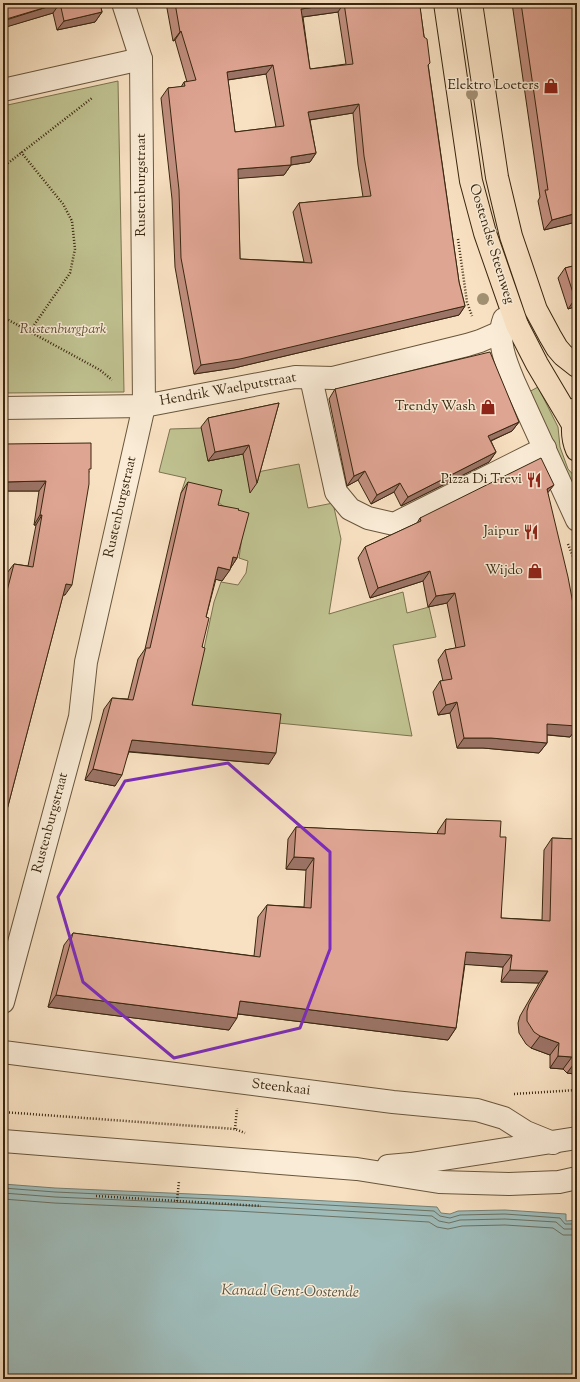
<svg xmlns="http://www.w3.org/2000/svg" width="580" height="1382" font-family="'Sorts Mill Goudy',serif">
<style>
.green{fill:#c0c291;stroke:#7c7450}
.water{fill:#9fbcba;stroke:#768076}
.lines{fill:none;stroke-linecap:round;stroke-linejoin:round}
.shore{stroke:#6c7264;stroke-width:1}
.minor-casing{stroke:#69563c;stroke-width:24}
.major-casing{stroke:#39270f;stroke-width:24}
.path{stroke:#39270f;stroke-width:2.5;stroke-dasharray:1 2;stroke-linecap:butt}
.minor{stroke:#faecd7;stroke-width:22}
.major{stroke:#f8e1c2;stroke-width:22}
.tree{fill:#a29072}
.wall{fill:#c08e7e;stroke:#39270f;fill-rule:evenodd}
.shaded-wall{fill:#9c7467;stroke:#39270f}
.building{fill:#dfa593;stroke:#39270f;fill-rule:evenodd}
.marked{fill:none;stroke:#7b2cbf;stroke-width:3;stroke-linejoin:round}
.labels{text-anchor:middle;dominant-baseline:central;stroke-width:3;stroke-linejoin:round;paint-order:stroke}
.poi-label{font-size:14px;fill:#39270f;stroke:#faecd7;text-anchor:end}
.street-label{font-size:14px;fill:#39270f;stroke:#faecd7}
.park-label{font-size:14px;font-style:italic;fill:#5b4e30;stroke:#faecd7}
.water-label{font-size:15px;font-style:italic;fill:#585442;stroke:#faecd7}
</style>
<rect width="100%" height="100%" fill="#f8e1c2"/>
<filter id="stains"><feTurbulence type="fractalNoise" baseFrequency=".005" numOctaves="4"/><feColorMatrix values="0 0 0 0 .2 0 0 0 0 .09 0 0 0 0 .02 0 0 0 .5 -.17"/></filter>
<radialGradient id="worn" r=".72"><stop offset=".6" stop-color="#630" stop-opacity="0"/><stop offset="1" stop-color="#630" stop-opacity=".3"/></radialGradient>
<g class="green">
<path d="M118,81l6,311 -121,1v-287z"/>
<path d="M538,387l20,40 2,20 8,22 9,10v25l-50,-111z"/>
<path d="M202,428l6,33 35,-7 4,20 52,-10 9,44 25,-5 8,36 -12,75 74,-22 4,21 22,-6 7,30 -43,8 19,91 -227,-22 17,-56 12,-56 7,-20 17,3 8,-12 2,-12 -9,-3 5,-35 -26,-21 -37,-9 5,-15 -27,-6 11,-43z"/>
</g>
<path class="water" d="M3,1184l52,4 182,8 200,11 4,6 9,1 8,-3 47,-1 61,4v7l11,-1v149l-4,1 1,9h-571z"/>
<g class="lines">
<g class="shore">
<path d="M3,1188l52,4 182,8 197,11 6,5 10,2 10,-3 45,-1 55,4 5,6h12"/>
<path d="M3,1193l52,4 182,8 195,11 7,5 10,2 11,-3 45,-1 51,3 8,7h13"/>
<path d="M3,1199l51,4 182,8 193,11 8,5 11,2 14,-3 43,-1 48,3 10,7h14"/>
</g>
<g class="minor-casing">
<g id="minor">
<path d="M3,90l138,-31"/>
<path d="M504,319c-8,21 2,44 10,63l63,138"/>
<path d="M311,378l25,114 14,17 18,9 26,6 151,-76"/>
<path d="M3,408l141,-2 151,-29 38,1 134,-33 13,-4 37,-16"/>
<path d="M3,1002l77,-285 6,-55 58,-256 -3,-347 -18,-56"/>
<path d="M3,1052l390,50 84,8 27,8 22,14 27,11"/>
<path d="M3,1141l354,28 82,13 70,2 50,-2 18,-4"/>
<path d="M388,1166l23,-2 166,-26"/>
</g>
</g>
<g class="major-casing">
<g id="major">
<path d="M445,3l26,178 14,52 32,92 20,39 35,59"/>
<path d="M471,3l26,174 14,59 25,74 14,26 7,12 6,7 14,11"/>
<path d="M576,409c-4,14 -5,27 1,41"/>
</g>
</g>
<g class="path">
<path d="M21,152l42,52 9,17 3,28 -5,24 -40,58"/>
<path d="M3,167l89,-69"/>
<path d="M458,239l9,63 5,14"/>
<path d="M3,317l97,53 12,10"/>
<path d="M568,544l9,23"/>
<path d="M514,1094l63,-4"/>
<path d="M3,1112l232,17 10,4"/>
<path d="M235,1129l2,-21"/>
<path d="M96,1196l165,10"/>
<path d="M177,1201l2,-20"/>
</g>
<use href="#minor" class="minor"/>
<use href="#major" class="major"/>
</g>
<g class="tree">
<circle cx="472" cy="94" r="6"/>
<circle cx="483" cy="299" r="6"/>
</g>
<g class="wall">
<path d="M3,3h97l2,9 -7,10 -38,8 -4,-17 -48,14 1,6 -3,5z"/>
<path d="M166,3h257l-3,5 39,274 6,24 -6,9 -225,53 -40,6 -19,-107 -3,-68 -11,-101 7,-10 13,-1 3,-5h3l-12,-42 -2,1zM338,12l8,52 -36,5 -7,-52zM266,74l10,53 -41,5 -7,-52zM353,113l5,52 5,32 -64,6 -6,9 11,50 -64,-3 -2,-81 46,-3 7,-10 19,-3 6,-9 -6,-33z"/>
<path d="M512,3h65v225l-1,-6 -32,8 -6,-29 2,-4z"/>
<path d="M577,265v41l-9,3 -10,-31 7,-10z"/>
<path d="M335,389l184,33 -7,9 -21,10 5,11 -7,10 -88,44 -7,-14 -23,12 -13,-24 -11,6 -18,-87z"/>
<path d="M279,403l-22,80 -7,10 -7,-39 -35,7 -7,-34 7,-9z"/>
<path d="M89,471l-24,124h-2l-60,230v-235l4,-17 7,-9 14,2 8,-41h-2l5,-34h-36z"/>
<path d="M188,482l30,23 20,5 -1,48 -15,23 -6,-2 -10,38 -4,30 -10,58 77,59 -140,-12 -14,34 -30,-6 19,-71 8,-11 16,1 10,-40 7,-10 36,-156z"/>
<path d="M548,494l27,236 -5,7 -23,-2v8l-8,10 -56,-5h-26l-7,-35 -12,2 -5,-23 7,-11h3l-5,-21 7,-10 11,-2 -9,-45 -19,4 -5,-26 -53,17 -12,-40 7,-11 52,-24 3,-5z"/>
<path d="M446,819l54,18 1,81 41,2 2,-70 8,-12 25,1v234l-3,1 -7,-1 -4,-4 -13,-1v-13l-19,-7 -5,-4 -7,-11 -1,-10 2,-7 19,-33 -38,-1 2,-15 -38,-3 -9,64 -8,12 -210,-26 -9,16 -181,-23 16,-62 9,-12 181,23 4,-39 9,-12 37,2 2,-37 -20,-1 2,-30 8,-12 141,7 1,-3z"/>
</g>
<g class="shaded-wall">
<path d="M60,3l-7,10 -50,15v-7z"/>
<path d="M344,3l-6,9 -43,6 6,-9z"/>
<path d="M102,12l-7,10 -38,8 7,-9z"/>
<path d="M181,31l-6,9 -2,1 7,-9z"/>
<path d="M6,33l-3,5v-4z"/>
<path d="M273,65l-7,9 -46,7 7,-9z"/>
<path d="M359,104l-6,9 -51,8 6,-9z"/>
<path d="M316,153l-6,9 -26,4 7,-9z"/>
<path d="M291,165l-7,10 -53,4 7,-10z"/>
<path d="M577,213v7l-1,2 -32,8 8,-10z"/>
<path d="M577,298v8l-9,3 7,-10z"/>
<path d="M465,306l-6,9 -225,53 -40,6 7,-9z"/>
<path d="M519,422l-7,9 -31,14 7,-9z"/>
<path d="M249,445l-6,9 -35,7 7,-9z"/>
<path d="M496,452l-7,10 -88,44 7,-9z"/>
<path d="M365,471l-7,9 -11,6 7,-10z"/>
<path d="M46,481l-7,10h-36v-9z"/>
<path d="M400,483l-6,9 -23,12 6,-9z"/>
<path d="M554,485l-8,10 1,-6z"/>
<path d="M40,515h2l-6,10h-2z"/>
<path d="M233,557l4,1 -7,11z"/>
<path d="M218,567l12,3 -8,11 -11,-3z"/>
<path d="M430,571l-7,10 -53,17 8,-10z"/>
<path d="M66,584l6,1 -7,10 -6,-1z"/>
<path d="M455,593l-8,10 -19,4 8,-11z"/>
<path d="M457,702l-7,11 -12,2 8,-10z"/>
<path d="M577,719v11h-2l-5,7 -30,-3 7,-10z"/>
<path d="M464,738h27l56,5 -8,10 -56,-5h-26z"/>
<path d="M132,740l144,13 -7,11 -145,-13z"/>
<path d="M93,769l29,6 -7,11 -30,-6z"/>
<path d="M294,857l20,1 -8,12 -20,-1z"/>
<path d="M466,952l46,3 -9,12 -45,-3z"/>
<path d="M510,970l38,1 -9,12 -38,-1z"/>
<path d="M56,995l181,23 -8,12 -181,-23z"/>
<path d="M240,1001l216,27 -8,12 -217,-27z"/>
<path d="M540,1036l19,7 -9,12 -19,-7z"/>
<path d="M558,1056l14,1 -9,12 -13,-1z"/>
<path d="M576,1061h1v12l-3,1 -7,-1z"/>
</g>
<g class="building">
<path d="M3,3h97l2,9 -38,9 -4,-18 -57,17 3,13 -3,1z"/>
<path d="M175,3h168l-42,6 9,60 43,-5 -9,-61h79l-3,3 4,31 3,2 3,24 -2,2 10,71 21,146 6,24 -225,53 -39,6 -20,-107 -2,-68 -11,-102 17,-2 -1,-4 12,-2 -15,-49 -1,1zM273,65l11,61 -49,6 -8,-60zM359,104l5,52 7,40 -72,7 13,60 -72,-4 -2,-90 53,-4v-8l25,-4 -8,-41z"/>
<path d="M521,3h56v210l-25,7 -7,-30h3z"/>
<path d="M577,265v33l-2,1 -10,-31z"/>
<path d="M490,352l29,70 -31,14 8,16 -88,45 -8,-14 -23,12 -12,-24 -11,5 -19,-87z"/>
<path d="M279,403l-22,80 -8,-38 -34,7 -7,-34z"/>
<path d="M91,443v26h-2v15l-17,101 -6,-1 -63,241v-219l11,-42 19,3 9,-52h-2l6,-34 -43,1v-38z"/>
<path d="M541,458l13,27 -7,4 21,88 9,48v101l-30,-2v19l-56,-5h-27l-7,-36 -11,3 -6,-24 12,-2 -7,-29 20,-4 -10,-53 -19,3 -6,-25 -52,17 -13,-41 56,-26 -1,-3z"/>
<path d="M188,482l34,8 -4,15 21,4 -1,1 11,3 -12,45 -4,-1 -3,13 -12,-3 -12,50 3,1 -7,29 3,1 -13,57 89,9 -5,39 -144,-13 -10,35 -29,-6 19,-71 21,2 13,-52h4z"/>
<path d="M446,819l55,2 -1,16h6l-5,81 49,3 2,-83 25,1v222h-1l-4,-4 -14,-1 1,-13 -19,-7 -6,-4 -7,-11v-10l2,-7 19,-33 -38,-1 2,-15 -46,-3 -10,76 -216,-27 -3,17 -181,-23 17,-62 187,24 7,-52 44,3 3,-50 -20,-1 2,-30 149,7z"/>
</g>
<path class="marked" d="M228,763l102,89v97l-30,79 -126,30 -91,-76 -25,-85 67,-116z"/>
<defs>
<g id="shop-bare" transform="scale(1.2)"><path d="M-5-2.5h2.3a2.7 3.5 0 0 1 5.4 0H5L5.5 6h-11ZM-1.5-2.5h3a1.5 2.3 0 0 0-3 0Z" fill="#8f2418" stroke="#faecd7" stroke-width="2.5" paint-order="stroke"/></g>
<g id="restaurant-bare" transform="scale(1.2)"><path d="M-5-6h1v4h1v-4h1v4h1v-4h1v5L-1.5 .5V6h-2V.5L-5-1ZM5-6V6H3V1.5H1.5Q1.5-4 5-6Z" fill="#8f2418" stroke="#faecd7" stroke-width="2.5" paint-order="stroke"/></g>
</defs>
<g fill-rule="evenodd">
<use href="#shop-bare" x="551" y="86"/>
<use href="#shop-bare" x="488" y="407"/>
<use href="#restaurant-bare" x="534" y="480"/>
<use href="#restaurant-bare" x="531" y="532"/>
<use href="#shop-bare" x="535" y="571"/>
</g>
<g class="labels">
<g class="poi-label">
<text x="539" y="86">Elektro Loeters</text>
<text x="476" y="407">Trendy Wash</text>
<text x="522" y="480">Pizza Di Trevi</text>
<text x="519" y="532">Jaipur</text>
<text x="523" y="571">Wijdo</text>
</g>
<g class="street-label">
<text transform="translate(142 185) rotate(-90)">Rustenburgstraat</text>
<text transform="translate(491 244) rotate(73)">Oostendse Steenweg</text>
<text transform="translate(228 390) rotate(-10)">Hendrik Waelputstraat</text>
<text transform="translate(121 507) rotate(-77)">Rustenburgstraat</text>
<text transform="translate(51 823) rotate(-75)">Rustenburgstraat</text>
<text transform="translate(281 1088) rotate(7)">Steenkaai</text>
</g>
<g class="park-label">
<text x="63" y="330">Rustenburgpark</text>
</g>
<g class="water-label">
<text transform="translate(290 1292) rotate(1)">Kanaal Gent-Oostende</text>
</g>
</g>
<rect width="580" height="1382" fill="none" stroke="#f8e1c2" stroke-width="16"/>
<rect x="4" y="4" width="572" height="1374" fill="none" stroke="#39270f" stroke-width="2"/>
<rect x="8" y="8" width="564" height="1366" fill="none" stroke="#39270f"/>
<rect width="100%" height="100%" filter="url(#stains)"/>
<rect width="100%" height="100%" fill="url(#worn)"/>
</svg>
